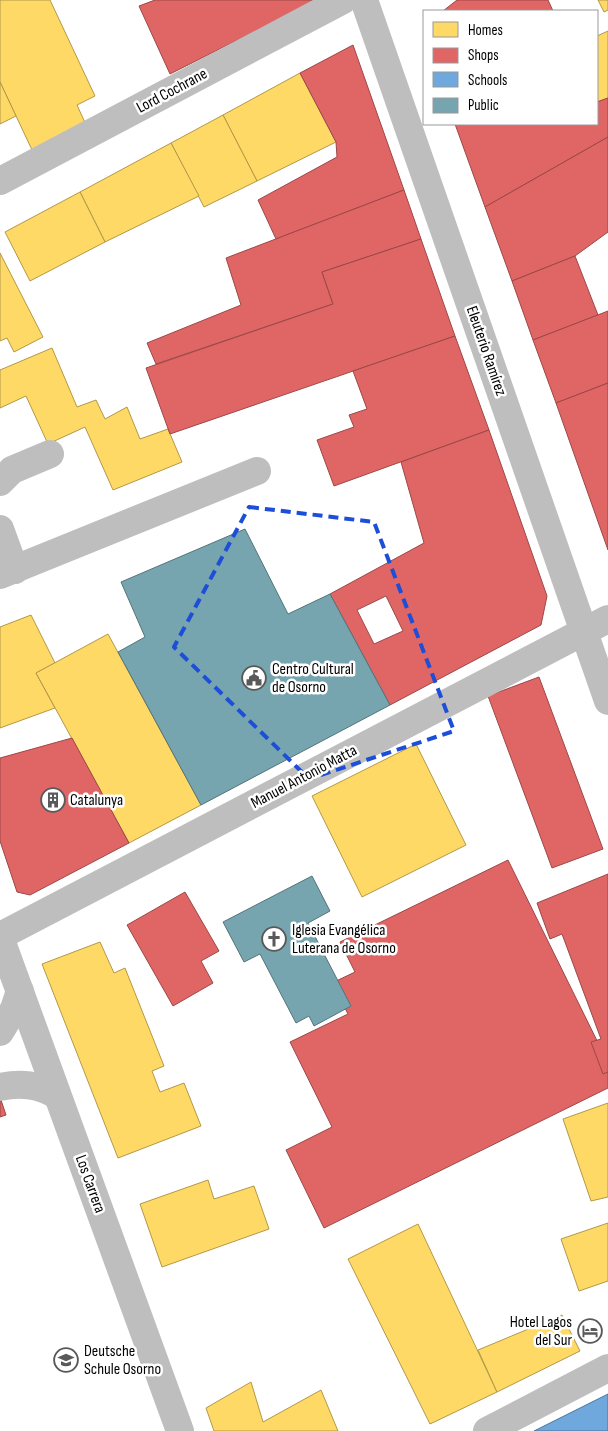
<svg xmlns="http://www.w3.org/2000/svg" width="608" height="1431" font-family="'Sofia Sans Condensed',sans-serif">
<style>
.homes{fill:#ffd966;stroke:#b29847}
.shops{fill:#e06666;stroke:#9d4747;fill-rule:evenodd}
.schools{fill:#6fa8dc;stroke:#4e769a}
.public{fill:#76a5af;stroke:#53747a}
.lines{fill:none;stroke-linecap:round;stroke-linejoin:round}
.minor{stroke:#bebebe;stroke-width:28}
.major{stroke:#bebebe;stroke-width:28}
.marked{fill:none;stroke:#1d4ed8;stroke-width:4;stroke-dasharray:10 6;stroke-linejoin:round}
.labels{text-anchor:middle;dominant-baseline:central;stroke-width:5;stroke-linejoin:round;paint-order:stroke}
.street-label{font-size:16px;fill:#000;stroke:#fff}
.poi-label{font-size:16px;fill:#000;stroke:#fff;text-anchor:start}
</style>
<rect width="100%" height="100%" fill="#fff"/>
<g class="homes">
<path d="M0,0h50l45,96 -18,9 10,22 -54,25 -33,-70z"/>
<path d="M598,0h10v10l-4,2z"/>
<path d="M608,31v67l-11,4v-66z"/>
<path d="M300,73l36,69 -79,39 -34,-66z"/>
<path d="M0,82l16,34 -16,8z"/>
<path d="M223,115l34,66 -53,26 -33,-64z"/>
<path d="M171,143l28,53 -94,46 -25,-50z"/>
<path d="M80,192l25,50 -75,39 -25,-49z"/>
<path d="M0,253l43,84 -29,15 -7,-14 -7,3z"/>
<path d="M52,348l25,59 19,-7 9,19 22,-12 13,32 28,-10 14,33 -69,28 -28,-63 -37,17 -22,-48 -26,12v-38z"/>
<path d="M31,615l24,48 -19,10 19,35 -55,20v-101z"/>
<path d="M108,634l93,171 -72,38 -93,-170z"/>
<path d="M416,744l50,101 -104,52 -50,-101z"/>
<path d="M100,942l14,31 11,-5 39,98 -12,5 8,21 24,-9 17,43 -83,32 -76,-194z"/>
<path d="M608,1103v94l-17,4 -28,-82z"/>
<path d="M208,1180l6,19 40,-13 15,43 -107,38 -22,-63z"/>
<path d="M608,1223v58l-29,10 -18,-52z"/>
<path d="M418,1224l79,168 -67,32 -82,-165z"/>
<path d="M562,1315l18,36 -83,41 -19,-42z"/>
<path d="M251,1382l12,40 58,-32 17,41h-124l-8,-23z"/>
</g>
<g class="shops">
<path d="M155,0h162l-147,74 -31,-68z"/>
<path d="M457,0h91l5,11h-110z"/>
<path d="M353,45l51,145 -128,49 -18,-39 79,-43 -1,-15 -36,-69z"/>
<path d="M608,98v39l-123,70 -30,-83h142v-22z"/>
<path d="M608,137v95l-33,24 -63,25 -27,-74z"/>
<path d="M404,190l17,49 -99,33 11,32 -177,60 -9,-21 94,-38 -15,-47z"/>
<path d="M421,239l34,97 -285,98 -24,-66 187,-64 -11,-32z"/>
<path d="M575,256l23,59 -65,25 -21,-59z"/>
<path d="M608,311v72l-52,20 -23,-63z"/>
<path d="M455,336l34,94 -155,56 -17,-46 37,-13 -5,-12 18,-6 -14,-38z"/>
<path d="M608,383v167l-52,-147z"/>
<path d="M489,430l58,166 -6,29 -151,80 -60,-111 94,-51 -23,-81zM386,596l17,35 -29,13 -17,-34z"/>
<path d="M539,677l64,172 -51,19 -64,-172z"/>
<path d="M72,738l57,105 -99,52 -13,-3 -17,-51v-83z"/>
<path d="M508,860l100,203v25l-284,140 -38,-78 46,-23 -42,-85 58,-28 -16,-31 23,-11 -15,-30z"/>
<path d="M608,874v198l-5,2 -12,-32 10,-3 -39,-105 -12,5 -13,-36z"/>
<path d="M185,892l34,59 -18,10 12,22 -40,23 -46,-81z"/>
<path d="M0,1097l6,18 -6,2z"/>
</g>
<path class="schools" d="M608,1394v37h-74z"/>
<g class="public">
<path d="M245,529l43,85 42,-20 60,111 -189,100 -83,-153 27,-15 -24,-55z"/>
<path d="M312,876l18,35 -22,12 43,83 -37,20 -5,-10 -13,7 -36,-69 -16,8 -21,-40z"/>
</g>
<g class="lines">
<g class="minor">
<path d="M0,181l343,-181"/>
<path d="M0,482l12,-12 38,-16"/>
<path d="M0,529l15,41"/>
<path d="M0,575l257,-104"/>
<path d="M0,936l608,-317"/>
<path d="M0,1032l14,-23 6,-18"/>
<path d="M0,1087c21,-5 38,-2 57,8"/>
<path d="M487,1431l121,-63"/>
</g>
<g class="major">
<path d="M364,0l244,701"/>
<path d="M0,937l180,494"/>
</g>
</g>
<path class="marked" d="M249,507l125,15 80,209 -145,48 -135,-132z"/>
<defs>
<g id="civic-ring" transform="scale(1.25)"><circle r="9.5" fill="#fff" stroke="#595959" stroke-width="1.5"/><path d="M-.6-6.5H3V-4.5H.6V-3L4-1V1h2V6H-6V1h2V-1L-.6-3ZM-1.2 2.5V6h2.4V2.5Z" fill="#595959"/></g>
<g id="building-ring" transform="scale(1.25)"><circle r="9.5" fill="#fff" stroke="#595959" stroke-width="1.5"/><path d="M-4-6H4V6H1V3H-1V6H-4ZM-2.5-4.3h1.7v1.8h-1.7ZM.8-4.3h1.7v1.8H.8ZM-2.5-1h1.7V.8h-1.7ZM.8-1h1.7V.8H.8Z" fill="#595959"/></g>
<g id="church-ring" transform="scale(1.25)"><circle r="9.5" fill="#fff" stroke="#595959" stroke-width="1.5"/><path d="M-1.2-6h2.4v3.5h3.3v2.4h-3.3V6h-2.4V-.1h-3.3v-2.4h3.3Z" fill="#595959"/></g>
<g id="hotel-ring" transform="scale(1.25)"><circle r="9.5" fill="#fff" stroke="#595959" stroke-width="1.5"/><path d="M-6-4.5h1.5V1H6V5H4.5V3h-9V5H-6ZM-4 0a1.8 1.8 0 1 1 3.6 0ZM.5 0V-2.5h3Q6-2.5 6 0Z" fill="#595959"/></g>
<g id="school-ring" transform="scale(1.25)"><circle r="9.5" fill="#fff" stroke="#595959" stroke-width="1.5"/><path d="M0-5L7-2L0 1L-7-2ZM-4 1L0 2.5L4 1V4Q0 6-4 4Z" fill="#595959"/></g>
</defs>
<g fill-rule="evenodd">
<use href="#civic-ring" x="254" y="678"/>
<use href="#building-ring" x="53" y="800"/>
<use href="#church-ring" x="274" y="939"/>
<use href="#hotel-ring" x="590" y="1331"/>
<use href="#school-ring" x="66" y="1360"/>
</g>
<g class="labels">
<g class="street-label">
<text transform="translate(172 91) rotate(-28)">Lord Cochrane</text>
<text transform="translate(486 351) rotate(71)">Eleuterio Ramírez</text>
<text transform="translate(304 777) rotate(-28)">Manuel Antonio Matta</text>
<text transform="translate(90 1184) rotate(70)">Los Carrera</text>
</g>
<g class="poi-label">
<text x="272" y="669">Centro Cultural<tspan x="272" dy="18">de Osorno</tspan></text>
<text x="70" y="800">Catalunya</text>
<text x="292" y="930">Iglesia Evangélica<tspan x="292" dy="18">Luterana de Osorno</tspan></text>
<text x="572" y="1322" text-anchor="end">Hotel Lagos<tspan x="572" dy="18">del Sur</tspan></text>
<text x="84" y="1351">Deutsche<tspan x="84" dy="18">Schule Osorno</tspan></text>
</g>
</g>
<rect x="423" y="10" width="175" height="115" fill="#ffffff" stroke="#999999"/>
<rect x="433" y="22" width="25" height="15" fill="#ffd966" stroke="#999999"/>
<text x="468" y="35" font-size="15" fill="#000000">Homes</text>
<rect x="433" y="48" width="25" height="15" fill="#e06666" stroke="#999999"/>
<text x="468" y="60" font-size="15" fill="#000000">Shops</text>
<rect x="433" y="72" width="25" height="15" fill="#6fa8dc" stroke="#999999"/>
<text x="468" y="85" font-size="15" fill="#000000">Schools</text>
<rect x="433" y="98" width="25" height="15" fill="#76a5af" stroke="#999999"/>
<text x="468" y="110" font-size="15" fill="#000000">Public</text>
</svg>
